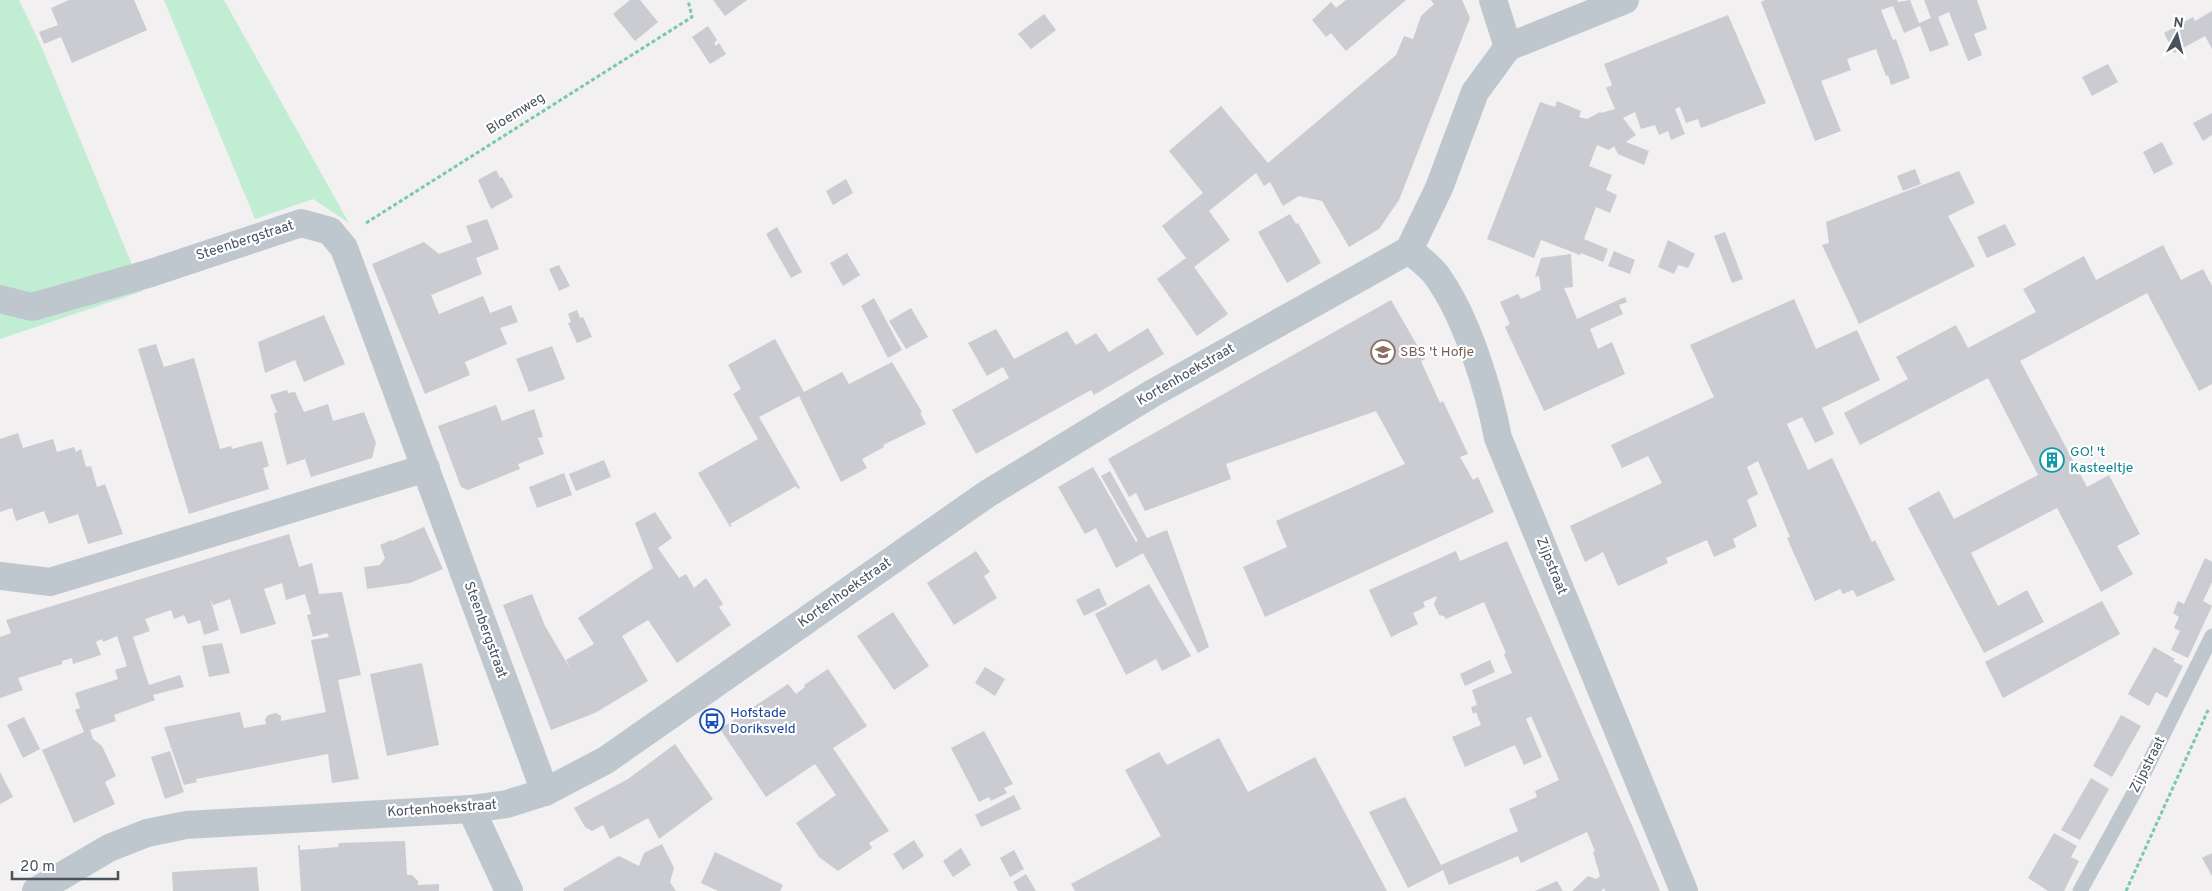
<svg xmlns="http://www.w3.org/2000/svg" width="2212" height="891" font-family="Overpass,sans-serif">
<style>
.green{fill:#c1eed3}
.building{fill:#caccd2}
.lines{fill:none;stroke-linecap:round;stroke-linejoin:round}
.path{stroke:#7acba5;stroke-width:3;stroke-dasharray:4 2.5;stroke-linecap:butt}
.service{stroke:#bfc7ce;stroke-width:15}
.minor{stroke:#bfc7ce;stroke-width:28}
.tertiary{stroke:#bfc7ce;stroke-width:28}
.labels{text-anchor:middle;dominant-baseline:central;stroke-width:4.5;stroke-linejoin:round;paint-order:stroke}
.street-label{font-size:14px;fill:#49535d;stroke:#fff}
.education-label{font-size:14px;fill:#785e54;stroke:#fff;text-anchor:start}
.culture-label{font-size:14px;fill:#0d838f;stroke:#fff;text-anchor:start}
.transit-label{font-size:14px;fill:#164399;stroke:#fff;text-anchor:start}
</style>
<rect width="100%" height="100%" fill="#f2f0f0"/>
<g class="green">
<path d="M0,0h19l23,48 101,243 -143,48z"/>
<path d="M164,0h60l125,223 -36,-24 -58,20z"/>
</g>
<g class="building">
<path d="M69,0h65l13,30 -75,33 -11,-26 -17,7 -5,-12 19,-7 -7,-17z"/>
<path d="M630,0h10l18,22 -23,19 -22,-27z"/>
<path d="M713,0h34l-22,16z"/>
<path d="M1346,0h60l-60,51 -15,-18 -5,4 -14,-17 19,-18 5,6z"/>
<path d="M1431,0h31l8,18 -71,182 -20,29 -30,18 -27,-46 -23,-5 -16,10 -13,-24 -6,4 -8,-13 -47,38 21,29 -36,27 34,47 -31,22 -40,-57 29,-21 -24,-32 41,-33 -34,-42 52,-45 47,57 128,-108 8,-19 9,3 8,-23 13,-12z"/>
<path d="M1765,0h132l1,2 12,-2 9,23 12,-5 -7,-18h53l10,29 -13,5 8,21 -14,6 -19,-49 -11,5 11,28 -19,7 -10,-26 -16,7 -11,-27 -12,4 12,30 3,-1 14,39 -19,7 -3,-10 -2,1 -10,-27 -29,10 4,11 -30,11 20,50 -26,10 -54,-139z"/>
<path d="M2212,11v38l-7,-13 -31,17 -10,-20 29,-16 2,4z"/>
<path d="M1044,14l12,16 -25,19 -13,-15z"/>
<path d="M1728,15l38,88 -65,25 -3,-9 -12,4 -6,-16 -5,2 10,25 -14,6 -3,-9 -9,4 -4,-10 -14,4 -6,-17 -12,6 13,17 -10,7 23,9 -5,14 -26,-11 -4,-8 -5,4 -12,-5 -8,21 23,9 -6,15 11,5 -7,18 -14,-6 -12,32 24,10 -5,13 -22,-9 -1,2 -39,-15 -7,18 -47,-19 53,-137 15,5 2,-6 24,10 -2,6 8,2 13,-7 1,1 14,-4 -9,-21 6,-3 -8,-21z"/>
<path d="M708,26l9,14 -3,3 2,3 3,-3 7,11 -16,10 -18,-27z"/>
<path d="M2108,64l10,18 -26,14 -10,-19z"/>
<path d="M2212,113v22l-9,6 -10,-18z"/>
<path d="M2162,142l11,22 -19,10 -11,-22z"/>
<path d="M1915,169l6,15 -18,7 -6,-15z"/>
<path d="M496,170l4,8 2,-1 11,20 -22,12 -13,-29z"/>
<path d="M1959,171l16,32 -27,13 27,50 -116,58 -37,-79 7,-2 -3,-21z"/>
<path d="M846,179l7,14 -20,12 -7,-14z"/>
<path d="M1290,214l6,10 2,-1 23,40 -34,20 -29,-51z"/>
<path d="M487,219l12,30 -23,9 6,16 -51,21 8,19 44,-18 7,17 21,-8 7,17 -18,6 7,16 -42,18 5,13 -45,19 -53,-130 52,-22 15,12 25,-9 8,-3 -6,-16z"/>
<path d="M2005,224l11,21 -29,13 -10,-21z"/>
<path d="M777,227l25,45 -11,6 -25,-44z"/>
<path d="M1725,232l18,47 -11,4 -18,-47z"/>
<path d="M1668,240l27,14 -7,14 -10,-3 -4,9 -16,-7z"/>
<path d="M2163,245l18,35 22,-11 9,17v98l-13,7 -52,-98 -127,68 67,126 22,-12 31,59 -23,12 16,28 -32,18 -44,-84 -86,45 27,53 29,-16 17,32 -60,31 -76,-145 31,-17 15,28 84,-44 -50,-97 -128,67 -16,-32 64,-34 -12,-22 60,-32 12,23 68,-36 -13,-23 61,-33 12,24z"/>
<path d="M1614,251l21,9 -5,14 -22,-8z"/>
<path d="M847,253l13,22 -17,11 -13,-23z"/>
<path d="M1571,254l2,33 -9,1 13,31 48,-22 2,5 -8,3 4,9 -33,15 8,20 14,-7 13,32 -81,37 -39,-84 5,-3 -10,-22 18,-8 3,5 20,-9 -2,-14 -4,1 6,-19z"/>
<path d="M559,265l11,21 -11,5 -10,-22z"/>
<path d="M874,298l28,52 -14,8 -27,-52z"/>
<path d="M1794,299l22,50 41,-19 23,50 -58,28 12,26 -19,9 -13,-26 -15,7 21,46 24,-12 40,84 3,-2 20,40 -38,17 -4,-7 -10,4 -3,-5 -25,12 -28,-63 3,-1 -32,-76 -11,6 11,27 -11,6 10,26 -24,13 3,8 -22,10 -7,-17 -41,18 2,5 -50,23 -15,-34 -18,10 -15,-36 92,-43 -14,-27 -26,12 -11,-23 103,-48 -24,-52z"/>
<path d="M1391,300l34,59 -4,2 19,42 3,-2 25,53 -8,3 13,23 5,-3 16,35 -229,105 -22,-50 44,-20 -11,-26 129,-57 -29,-53 -150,53 5,15 -86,32 -9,-18 -7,4 -21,-38z"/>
<path d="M911,308l17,29 -22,12 -17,-28z"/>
<path d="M577,310l3,8 3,-1 9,20 -15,6 -9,-20 3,-1 -3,-8z"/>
<path d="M324,315l21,49 -41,18 -9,-22 -30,13 -7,-31z"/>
<path d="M1148,328l16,26 -70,41 -3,-5 -115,64 -24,-44 57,-32 -6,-11 -16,9 -19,-33 28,-14 18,30 53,-28 9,14 20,-12 13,19z"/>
<path d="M775,339l29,53 38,-20 7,12 43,-22 30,50 -2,1 6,11 -43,21 1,2 -22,12 5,9 -26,14 -42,-86 -40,21 41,71 -2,1 -2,-3 -66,38 2,2 -2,1 -32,-54 60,-34 -25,-45 8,-5 -13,-24z"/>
<path d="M156,344l8,23 30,-9 26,91 11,-3 1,3 30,-8 7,25 -6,2 6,21 -80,25 -51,-165z"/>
<path d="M552,346l13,33 -36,13 -13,-33z"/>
<path d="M287,390l1,3 7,-1 9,20 24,-8 5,17 31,-9 12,31 -4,15 -61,19 -6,-18 -18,6 -13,-51 3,-2 -7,-17z"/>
<path d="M496,405l6,16 32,-12 9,28 -5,1 6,16 -26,10 2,5 -52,21 -7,-3 -23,-61z"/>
<path d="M18,433l5,15 30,-9 4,13 17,-5 2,5 5,-3 5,18 5,-1 6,21 8,-3 18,50 -35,10 -10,-30 -29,10 -5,-13 -28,10 -4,-13 -12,4v-73z"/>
<path d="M604,460l7,17 -35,14 -7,-17z"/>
<path d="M1093,467l43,75 2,-1 -37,-65 9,-5 37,67 20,-8 42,117 -11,6 -55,-100 -27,15 -20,-40 -11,6 -27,-47z"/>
<path d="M564,473l8,22 -35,13 -8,-21z"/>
<path d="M655,512l17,26 -14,10 21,30 7,-4 8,14 12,-10 17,26 -4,3 12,18 -54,38 -29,-43 -26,16 26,45 -53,32 -44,17 -48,-125 29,-11 13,32 26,44 -5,-10 28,-16 -16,-26 75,-50 -18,-45z"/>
<path d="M424,527l19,42 -33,14 -43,6 -3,-22 16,-2 5,-7 -5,-13 11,-5 1,1z"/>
<path d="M289,534l10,33 13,-4 7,31 23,-2 19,83 -23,5 21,99 -27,4 -4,-29 -132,25 1,3 -13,3 -20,-58 76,-15 4,16 22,-4 -1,-5 3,-4 8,-2 5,3v5l45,-9 -15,-72 18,-3 -2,-4 -14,4 -6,-22 4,-1 -6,-20 -19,6 -4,-17 -18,6 12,35 -35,10 -11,-35 -17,6 -3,-7 9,32 -15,5 -4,-15 -12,4 -4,-9 -10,4 -3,-9 -26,9 5,12 -17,6 16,48 31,-10 4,12 -31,8 2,5 -41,15 2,6 -26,9 3,9 9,7 14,30 -11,6 10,22 -41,19 -32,-73 42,-18 -9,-22 5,-2 -5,-15 43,-14 -3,-9 12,-4 -10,-30 -14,6 -1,-3 -6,3 5,13 -28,9 -1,-6 -10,3v3l-44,14 5,12 -23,8v-61l11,-4 -5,-13z"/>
<path d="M1507,541l127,289 26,61h-55l-1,-3 -3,3h-29l16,-15 8,3 4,-3 -7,-24 2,-1 -8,-19 -66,31 -3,-7 -69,29 -6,-15 -35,18 -39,-76 36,-15 36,68 77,-34 -9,-22 28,-12 -2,-6 24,-11 -28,-64 -5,3 16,38 -18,8 -9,-20 -50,22 -13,-30 29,-12 -5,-13 -3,2 -2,-7 6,-2 -5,-15 40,-17 -8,-19 2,-1 -22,-51 -38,17 -2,-3 -5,-1 -5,-11 3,-8 -14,6 2,5 -12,6 5,11 -27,13 -22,-47 87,-39 4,10z"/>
<path d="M976,551l14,21 -6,4 13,22 -43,27 -27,-42z"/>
<path d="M2205,558l7,4v20l-9,19 9,5 -24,52 -17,-8 9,-19 -6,-3 5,-11 -6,-4 5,-12 6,3z"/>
<path d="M1149,584l42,72 -29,15 -6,-12 -30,16 -31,-61z"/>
<path d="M1099,588l8,17 -23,11 -8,-16z"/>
<path d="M2102,601l18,33 -117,64 -18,-36z"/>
<path d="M893,612l36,54 -35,24 -37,-54z"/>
<path d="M222,643l8,30 -21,4 -7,-31z"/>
<path d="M2154,647l21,12 -2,2 10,5 -16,32 -11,-6 -7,14 -21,-12z"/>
<path d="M1490,660l5,12 -30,14 -5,-12z"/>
<path d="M422,663l17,82 -52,11 -17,-82z"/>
<path d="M985,667l20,12 -10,17 -20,-13z"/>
<path d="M828,669l39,57 -34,22 56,83 -20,12 3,5 -34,23 -19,-14 -23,-34 40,-28 -21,-31 -49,33 -46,-68 68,-45 8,10 9,-7 -1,-2z"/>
<path d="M2121,715l20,11 -29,51 -19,-11z"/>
<path d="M24,717l16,32 -17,9 -16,-33z"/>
<path d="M984,731l29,53 -9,4 3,5 -16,8 -2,-4 -10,5 -28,-54z"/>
<path d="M1219,738l29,54 67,-35 72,134h-312l-4,-7 90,-48 -36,-66 34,-18 8,13z"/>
<path d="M675,744l38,55 -54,40 -11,-21 -38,21 -7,-14 -11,6 -7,-4 -11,-19 54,-29z"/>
<path d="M170,751l14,41 -19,7 -14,-42z"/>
<path d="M0,772l13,25 -13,7z"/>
<path d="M2091,778l18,11 -29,51 -19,-10z"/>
<path d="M1014,795l7,14 -40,18 -6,-12z"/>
<path d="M2054,833l23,13 -6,11 8,4 -15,30h-16l-20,-13z"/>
<path d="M914,840l10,16 -21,14 -10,-16z"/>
<path d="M405,841l2,34h5l6,6v4l21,-1v7h-138l-3,-46h2v5l38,-3 1,-4z"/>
<path d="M662,844l12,24 -4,14 6,9h-112l-1,-2 56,-33 20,10 5,-13z"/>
<path d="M961,848l10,17 -18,12 -10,-16z"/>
<path d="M1014,850l10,19 -14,8 -10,-19z"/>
<path d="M715,852l68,33 -3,6h-62l-17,-8z"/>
<path d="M2212,853v23l-10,-18z"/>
<path d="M257,867l2,24h-86l-1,-19z"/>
<path d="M1026,874l10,17h-18l-5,-9z"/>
<path d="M1557,881l6,10h-28z"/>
</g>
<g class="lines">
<g class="path">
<path d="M366,223l326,-206 -4,-17"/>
<path d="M2126,891l83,-183"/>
</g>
<path class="service" d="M2080,891l55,-100 77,-155"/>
<g class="minor">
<path d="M1493,0l15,47"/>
<path d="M1409,250c9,8 21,16 28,26 29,40 52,113 61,162l186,453"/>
<path d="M0,299l32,8 119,-34 150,-50 29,8 14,17 201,544"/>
<path d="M0,576l50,6 376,-114"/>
<path d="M471,809l38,82"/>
</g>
<path class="tertiary" d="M36,891l73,-43 38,-15 39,-8 285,-16 36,-5 38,-12 61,-32 381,-266 166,-101 256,-143 30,-62 36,-96 33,-45 117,-47"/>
</g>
<defs>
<g id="school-ring" transform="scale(1.25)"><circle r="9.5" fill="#fff" stroke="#8d6e63" stroke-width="1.5"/><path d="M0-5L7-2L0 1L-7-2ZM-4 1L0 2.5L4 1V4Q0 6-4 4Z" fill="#8d6e63"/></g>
<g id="building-ring" transform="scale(1.25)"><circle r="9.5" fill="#fff" stroke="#0f9aa8" stroke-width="1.5"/><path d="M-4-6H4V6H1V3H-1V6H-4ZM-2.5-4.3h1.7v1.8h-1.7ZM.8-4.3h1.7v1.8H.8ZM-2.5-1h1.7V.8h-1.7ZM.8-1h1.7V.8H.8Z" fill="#0f9aa8"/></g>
<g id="bus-ring" transform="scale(1.25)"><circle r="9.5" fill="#fff" stroke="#1a4fb4" stroke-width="1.5"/><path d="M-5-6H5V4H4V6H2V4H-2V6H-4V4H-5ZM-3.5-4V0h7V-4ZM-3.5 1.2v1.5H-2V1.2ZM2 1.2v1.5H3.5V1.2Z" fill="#1a4fb4"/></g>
</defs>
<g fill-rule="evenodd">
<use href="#school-ring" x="1383" y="352"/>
<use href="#building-ring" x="2052" y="460"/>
<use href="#bus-ring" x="712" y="721"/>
</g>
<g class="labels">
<g class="street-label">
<text transform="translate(516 114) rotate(-32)">Bloemweg</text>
<text transform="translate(245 241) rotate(-18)">Steenbergstraat</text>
<text transform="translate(1186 375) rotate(-30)">Kortenhoekstraat</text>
<text transform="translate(1551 566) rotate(68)">Zijpstraat</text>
<text transform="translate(845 593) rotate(-35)">Kortenhoekstraat</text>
<text transform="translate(485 630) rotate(70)">Steenbergstraat</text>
<text transform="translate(2148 765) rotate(-63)">Zijpstraat</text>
<text transform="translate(442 809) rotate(-4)">Kortenhoekstraat</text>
</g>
<g class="education-label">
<text x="1400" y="352">SBS 't Hofje</text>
</g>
<g class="culture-label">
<text x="2070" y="452">GO! 't<tspan x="2070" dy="16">Kasteeltje</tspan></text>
</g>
<g class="transit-label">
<text x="730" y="713">Hofstade<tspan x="730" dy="16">Doriksveld</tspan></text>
</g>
</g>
<g transform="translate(2177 35) rotate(7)" stroke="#ffffff" stroke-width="4" paint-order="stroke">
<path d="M0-4L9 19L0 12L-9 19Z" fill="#49535d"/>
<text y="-8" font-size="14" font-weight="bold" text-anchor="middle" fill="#49535d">N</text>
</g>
<path d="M12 871v8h106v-8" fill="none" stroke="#49535d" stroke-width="2.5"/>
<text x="20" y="871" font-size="15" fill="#49535d" stroke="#ffffff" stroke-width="4" paint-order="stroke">20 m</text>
</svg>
